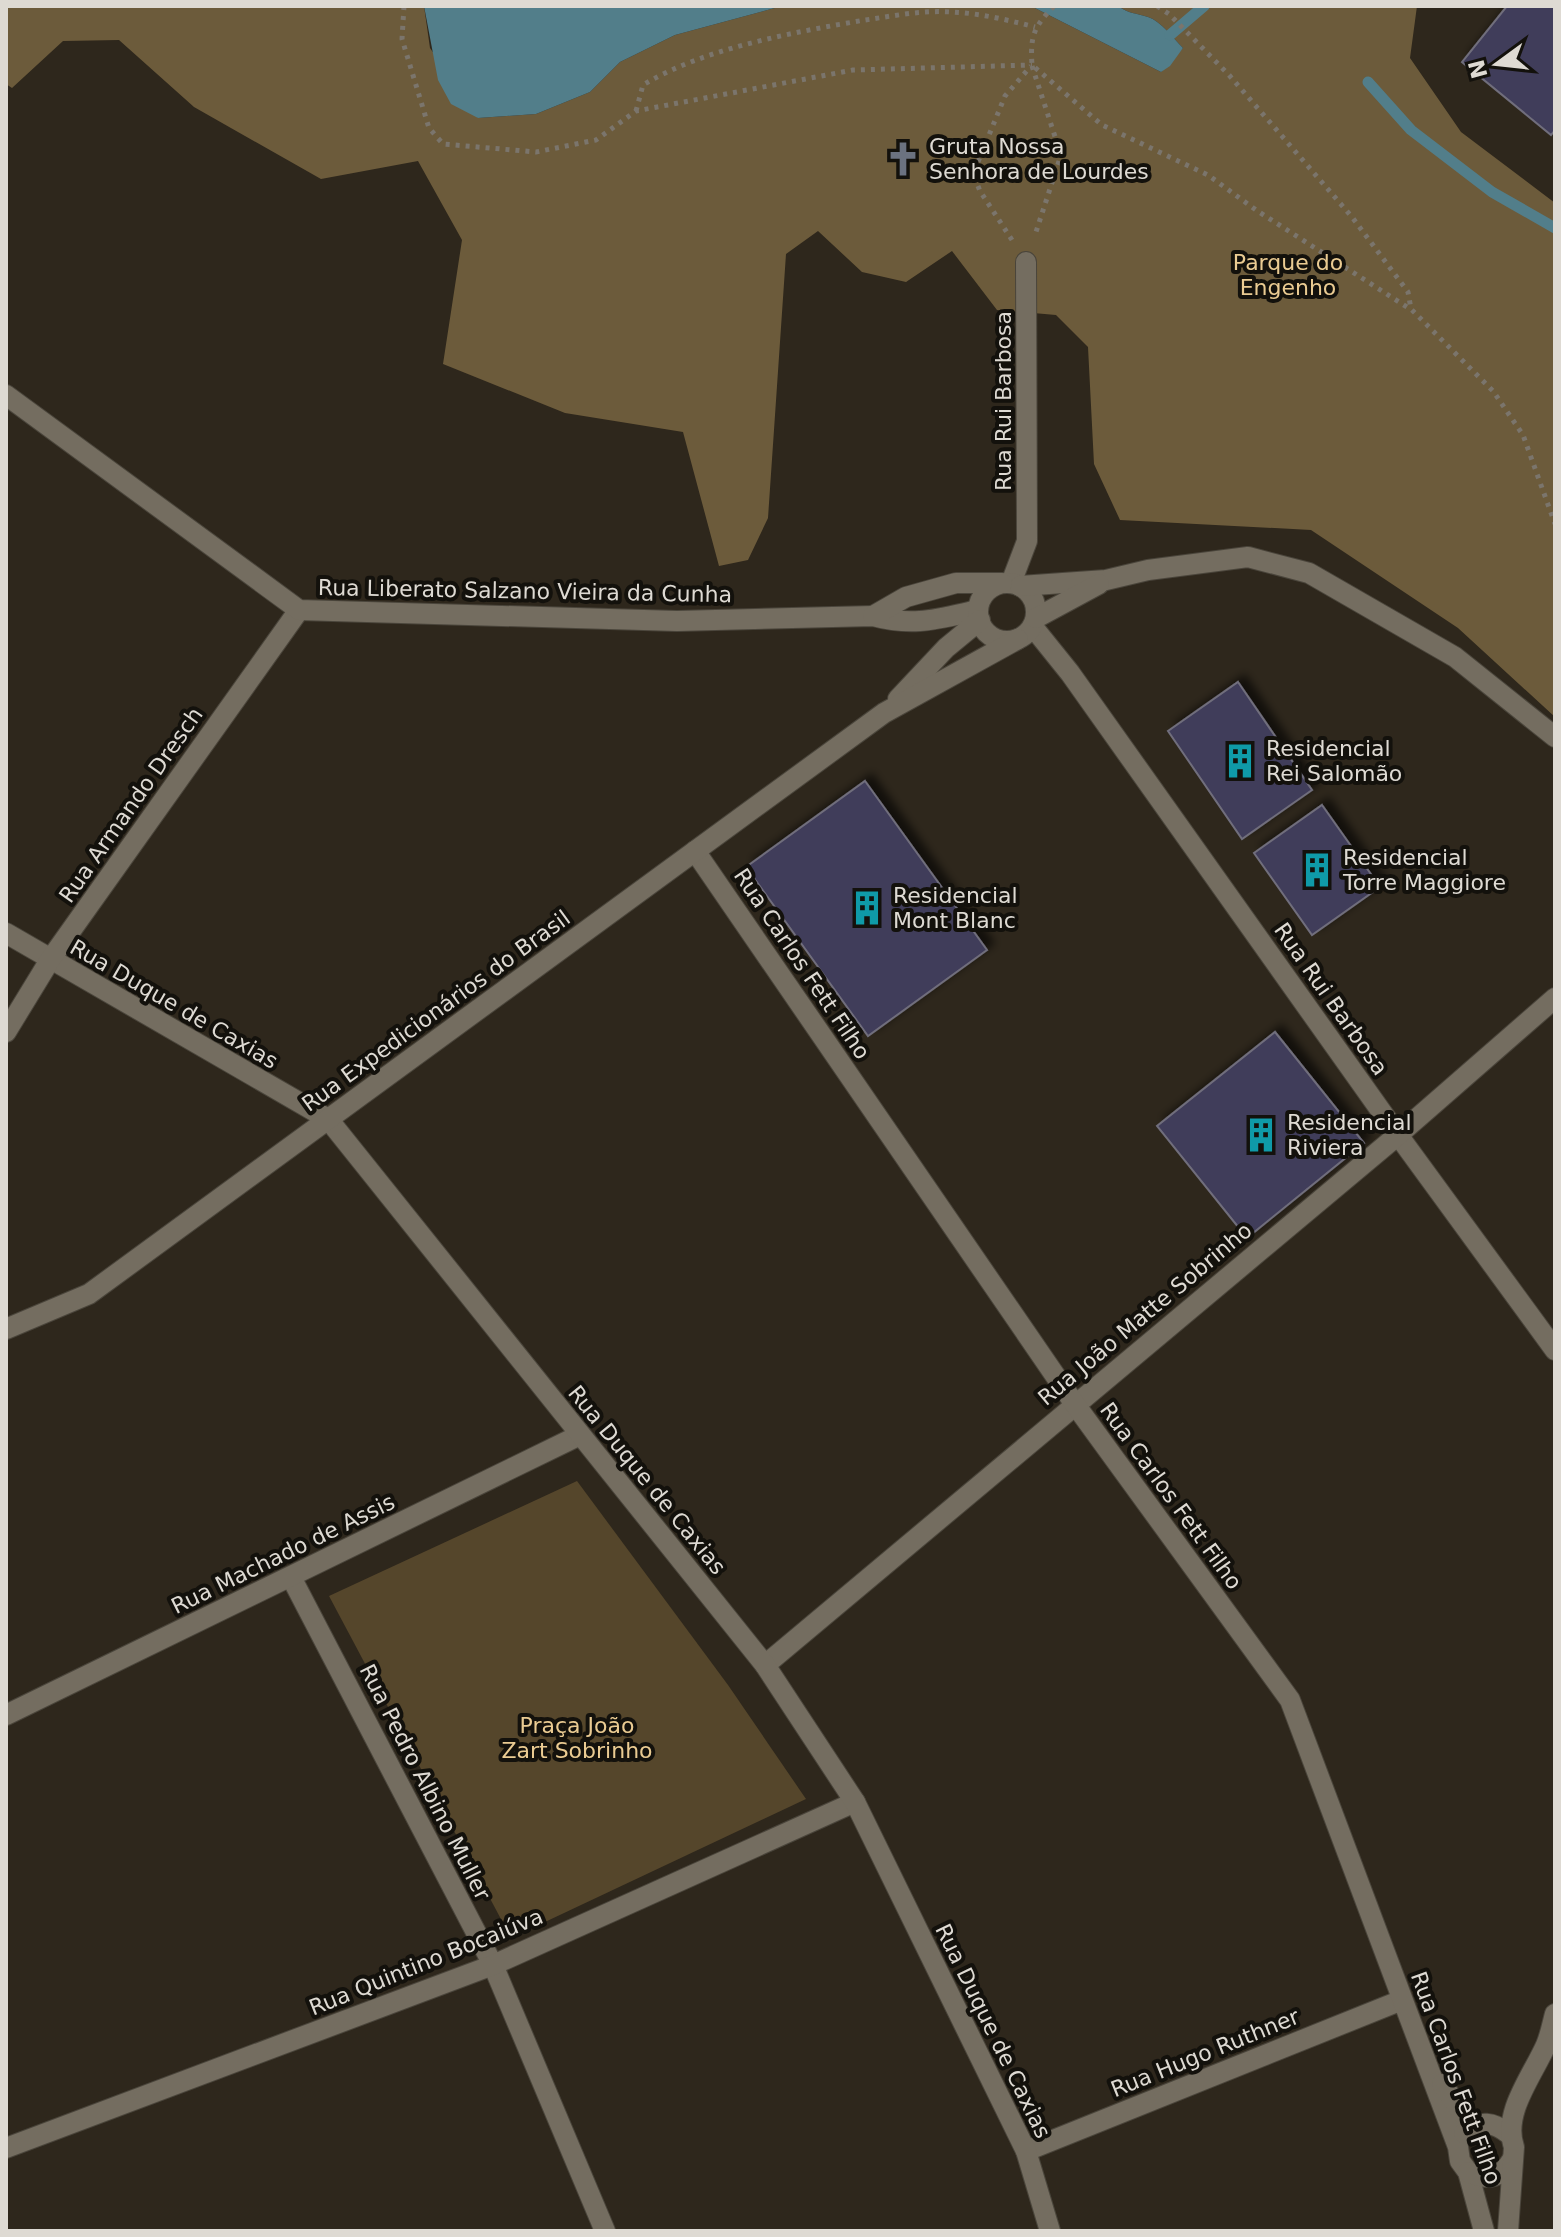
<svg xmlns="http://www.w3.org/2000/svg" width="1561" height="2237" font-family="'DejaVu Sans',sans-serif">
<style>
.green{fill:#55462b}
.forest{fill:#6c5b3b}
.water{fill:#527e8a}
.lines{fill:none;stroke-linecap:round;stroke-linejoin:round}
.stream{stroke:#527e8a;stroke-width:11}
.building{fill:#403c5a;stroke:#706e7c;stroke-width:2;filter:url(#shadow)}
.minor-casing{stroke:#4a453b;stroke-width:22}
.tertiary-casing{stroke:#4a453b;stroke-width:22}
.path{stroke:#7b756c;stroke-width:5;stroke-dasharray:4 6;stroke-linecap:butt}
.minor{stroke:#746d60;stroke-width:20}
.tertiary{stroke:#746d60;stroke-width:20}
.labels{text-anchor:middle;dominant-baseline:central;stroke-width:8;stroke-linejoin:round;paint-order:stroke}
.poi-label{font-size:22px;fill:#dedad3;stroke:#13110c;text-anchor:start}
.park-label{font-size:22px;fill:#eacb92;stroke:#13110c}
.street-label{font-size:22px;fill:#dedad3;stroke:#13110c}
</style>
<defs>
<filter id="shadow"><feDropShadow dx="7" dy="-7" stdDeviation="4" flood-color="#0009"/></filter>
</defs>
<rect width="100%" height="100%" fill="#2e271c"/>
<path class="green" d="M577,1481l151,204 78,114 -295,139 -182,-342z"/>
<path class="forest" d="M6,6h418l6,42 48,70 58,-4 54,-22 30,-30 55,-27 107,-29h249l130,66 22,-24c-10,-10 -22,-27 -35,-31 -12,-4 -19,-3 -30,-11h299l-7,52 51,74 94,71v514l-97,-89 -147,-98 -191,-10 -26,-56 -6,-117 -32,-32 -59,-5 -45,-59 -46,31 -44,-10 -44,-41 -32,23 -18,264 -20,42 -29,6 -36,-134 -118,-19 -122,-49 19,-124 -44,-79 -97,18 -127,-72 -75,-67 -56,1 -51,47 -6,-4z"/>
<g class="water">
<path d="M424,6h358l-107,29 -55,27 -30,30 -54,22 -58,4 -27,-14 -13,-24z"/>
<path d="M1031,6h87c11,8 18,7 30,11 13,4 25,21 35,31l-13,18 -9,6z"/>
</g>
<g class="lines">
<g class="stream">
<path d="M1170,35l34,-29"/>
<path d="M1368,82l43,48 81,62 63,36"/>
</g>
</g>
<g class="building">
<path d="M1507,6h48v124l-4,5 -89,-73z"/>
<path d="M1238,682l74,108 -70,49 -74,-108z"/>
<path d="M865,781l122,169 -119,86 -122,-169z"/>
<path d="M1322,805l58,82 -68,48 -58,-82z"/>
<path d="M1275,1032l89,111 -117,95 -90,-112z"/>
</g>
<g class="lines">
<g class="minor-casing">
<g id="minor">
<path d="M1011,583l16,-42 -1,-279"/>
<path d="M1033,627l37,46 328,462 157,215"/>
<path d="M6,933l322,186"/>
<path d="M6,1032l44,-72 249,-350"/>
<path d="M291,1577l202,388 112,266"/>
<path d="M765,1665l633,-530 157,-137"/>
<path d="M6,1715l574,-280"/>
<path d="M6,2148l487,-183 362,-163"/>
<path d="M1026,2151l376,-151"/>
</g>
</g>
<g class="tertiary-casing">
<g id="tertiary">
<path d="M6,395l293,215 378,11 196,-5c41,11 64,3 105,-6"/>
<circle cx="1007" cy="612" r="29"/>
<path d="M1020,586l86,-6 42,-10 100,-13 61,16 146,84 100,80"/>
<path d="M873,616l33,-19 50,-14h46"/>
<path d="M1036,618l63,-34"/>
<path d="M898,699l48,-51 34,-28"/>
<path d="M695,851l379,552 216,297 168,447 2,14 8,11 16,59"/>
<path d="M328,1119l437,546 90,137 171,349 24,80"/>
<path d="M6,1329l83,-35 795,-581 134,-74"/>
<path d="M1442,2084l30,42"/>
<path d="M1464,2133c15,-14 30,-11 45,1"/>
<path d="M1468,2172c19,9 33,6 44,-12"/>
<path d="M1508,2231l6,-84c-12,-34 19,-72 32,-102 4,-9 6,-20 9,-31"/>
</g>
</g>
<g class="path">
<path d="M404,6l-2,33 27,89 14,16 93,8 60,-12 40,-29 217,-41 179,-5"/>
<path d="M1054,6c-20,21 -24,29 -22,59l70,60 106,50 48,35 154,99"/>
<path d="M1157,6l12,8 60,61 123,142 56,75 3,17 82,82 30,44 32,89"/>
<path d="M1032,66l29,89 -26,80"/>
<path d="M636,111l7,-26c61,-37 152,-53 222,-65 28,-4 57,-10 86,-8 28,1 57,8 84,15"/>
<path d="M1012,240l-32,-49 -7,-17 32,-78 26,-30"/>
</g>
<use href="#minor" class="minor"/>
<use href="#tertiary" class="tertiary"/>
</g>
<defs>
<g id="church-bare" transform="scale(2.76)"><path d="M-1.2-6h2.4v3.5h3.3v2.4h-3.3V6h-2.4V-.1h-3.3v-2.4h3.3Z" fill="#6b7280" stroke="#13110c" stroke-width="2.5" paint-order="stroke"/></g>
<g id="building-bare" transform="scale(2.76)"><path d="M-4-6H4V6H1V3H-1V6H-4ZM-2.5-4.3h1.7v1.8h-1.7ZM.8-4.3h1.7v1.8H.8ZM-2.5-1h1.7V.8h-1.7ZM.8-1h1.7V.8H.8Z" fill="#0f9aa8" stroke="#13110c" stroke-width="2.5" paint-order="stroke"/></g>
</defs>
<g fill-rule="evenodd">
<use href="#church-bare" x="903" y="159"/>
<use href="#building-bare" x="1240" y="761"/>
<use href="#building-bare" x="1317" y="870"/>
<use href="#building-bare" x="867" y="908"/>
<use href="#building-bare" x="1261" y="1135"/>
</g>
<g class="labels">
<g class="poi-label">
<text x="929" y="146">Gruta Nossa<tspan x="929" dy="25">Senhora de Lourdes</tspan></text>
<text x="1266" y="748">Residencial<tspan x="1266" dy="25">Rei Salomão</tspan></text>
<text x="1343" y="857">Residencial<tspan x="1343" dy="25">Torre Maggiore</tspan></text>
<text x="893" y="895">Residencial<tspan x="893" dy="25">Mont Blanc</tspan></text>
<text x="1287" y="1122">Residencial<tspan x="1287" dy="25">Riviera</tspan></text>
</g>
<g class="park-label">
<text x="1288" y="262">Parque do<tspan x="1288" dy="25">Engenho</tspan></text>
<text x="577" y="1725">Praça João<tspan x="577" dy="25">Zart Sobrinho</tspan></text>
</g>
<g class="street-label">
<text transform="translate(1003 401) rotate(-90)">Rua Rui Barbosa</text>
<text transform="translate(525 591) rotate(1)">Rua Liberato Salzano Vieira da Cunha</text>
<text transform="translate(131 805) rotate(-55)">Rua Armando Dresch</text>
<text transform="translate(802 964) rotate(56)">Rua Carlos Fett Filho</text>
<text transform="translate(1331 999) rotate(55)">Rua Rui Barbosa</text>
<text transform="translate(174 1004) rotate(30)">Rua Duque de Caxias</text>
<text transform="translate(436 1011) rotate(-36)">Rua Expedicionários do Brasil</text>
<text transform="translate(1145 1314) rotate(-40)">Rua João Matte Sobrinho</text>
<text transform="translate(647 1480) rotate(51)">Rua Duque de Caxias</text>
<text transform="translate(1171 1496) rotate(54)">Rua Carlos Fett Filho</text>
<text transform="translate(283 1554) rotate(-26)">Rua Machado de Assis</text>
<text transform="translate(425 1782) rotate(63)">Rua Pedro Albino Muller</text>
<text transform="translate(426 1962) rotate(-22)">Rua Quintino Bocaiúva</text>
<text transform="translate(993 2031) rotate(64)">Rua Duque de Caxias</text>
<text transform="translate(1205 2053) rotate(-22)">Rua Hugo Ruthner</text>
<text transform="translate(1456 2078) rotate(70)">Rua Carlos Fett Filho</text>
</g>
</g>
<rect width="1561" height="2237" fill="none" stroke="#dedad3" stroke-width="16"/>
<g transform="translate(1497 64) rotate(255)" stroke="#13110c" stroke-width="6" paint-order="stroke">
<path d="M0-6L14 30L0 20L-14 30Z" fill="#dedad3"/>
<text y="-12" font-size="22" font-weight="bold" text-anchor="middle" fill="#dedad3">N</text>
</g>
</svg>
